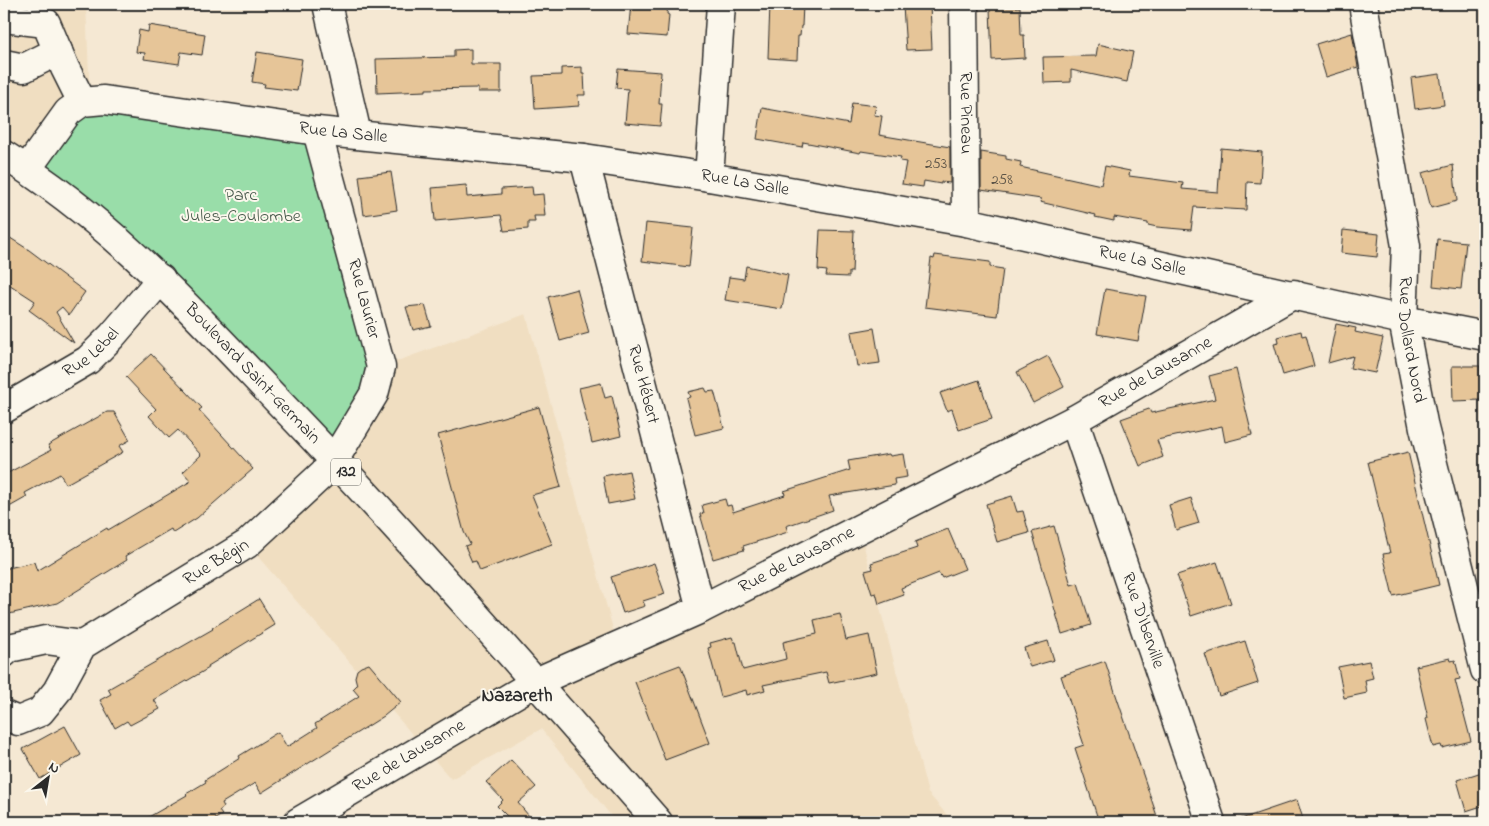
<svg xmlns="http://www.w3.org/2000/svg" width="1489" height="826" font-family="'Indie Flower',sans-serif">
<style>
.built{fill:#f0dec1}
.green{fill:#99dda9;stroke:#62846a}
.building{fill:#e6c598;stroke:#2b2b2b}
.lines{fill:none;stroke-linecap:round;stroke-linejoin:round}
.minor-casing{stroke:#2b2b2b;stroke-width:31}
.major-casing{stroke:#2b2b2b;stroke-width:31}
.minor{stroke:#fbf7ec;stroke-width:28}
.major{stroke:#fbf7ec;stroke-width:28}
.labels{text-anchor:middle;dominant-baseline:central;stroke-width:4;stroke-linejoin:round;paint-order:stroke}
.number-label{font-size:15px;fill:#5a5246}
.shield{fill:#fbf7ec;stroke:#696865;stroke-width:1}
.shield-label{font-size:16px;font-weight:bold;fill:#2b2b2b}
.street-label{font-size:18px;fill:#2b2b2b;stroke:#fbf7ec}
.park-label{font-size:18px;fill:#46584a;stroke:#fbf7ec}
.neighbourhood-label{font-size:19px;font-weight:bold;fill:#2b2b2b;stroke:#fbf7ec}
</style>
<rect width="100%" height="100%" fill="#f5e8d3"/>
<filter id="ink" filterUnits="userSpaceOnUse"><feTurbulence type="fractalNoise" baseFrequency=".02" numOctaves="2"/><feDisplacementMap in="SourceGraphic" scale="10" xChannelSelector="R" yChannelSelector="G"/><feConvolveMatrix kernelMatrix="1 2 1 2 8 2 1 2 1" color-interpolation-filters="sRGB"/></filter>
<g filter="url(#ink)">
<g class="built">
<path d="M4,4h82l4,95 -63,70 -23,-14z"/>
<path d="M526,314l95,344 240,-123 67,258 25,29h-337l-75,-93 -90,50 -204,-235 83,-77 51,-100z"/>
</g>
<path class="green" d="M82,102l235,29 64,236 -46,94 -308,-292z"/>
<g class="building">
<path d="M631,4h37l-1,10 2,1 -2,22 -39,-3z"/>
<path d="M770,4l33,1 -1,21h-1l-1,10h-2l-1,24 -29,-2z"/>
<path d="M930,5l2,44 -26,1 -3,-44z"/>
<path d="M1020,7l1,28h3l1,23 -33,2 -2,-52z"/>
<path d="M149,25l56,9 -3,21 -21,-3 -2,12 -35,-5 1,-6 -9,-1 3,-22 9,2z"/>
<path d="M1352,33l6,34 -32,10 -10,-33z"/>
<path d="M1098,44l35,8 -6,30 -56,-12v12l-27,1 -1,-26 53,-1z"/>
<path d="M471,49v15h30v28h-23v-4l-52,1v2l-49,2 -1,-34 78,-2v-7z"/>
<path d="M257,52l45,7 -5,32 -33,-4 1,-3 -13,-2z"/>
<path d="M582,67v6h2l1,22h-7l1,11 -44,3 -2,-33 28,-1v-7z"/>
<path d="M618,69l43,3 -2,32h3l-2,22 -35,-3 3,-34 -12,-1z"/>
<path d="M1440,74l4,31 -29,4 -4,-31z"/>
<path d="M852,103l24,3 -2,9 8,1 -3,19 71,12v36l-9,-1v2l-17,-3 -1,6 -21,-3 4,-22 -6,-1 1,-4 -40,-6 -1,2 -57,-11 -1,5 -45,-8 5,-31 87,16z"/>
<path d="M1221,148l41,4 -2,31 -13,-1 -1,28 -52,-3 -3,23 -34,-3 -9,-2v-2l-34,-6v4l-19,-4 1,-2 -56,-13 1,-3 -60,-9v-38l25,4v3l15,3 -1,5 81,18 4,-19 25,5 -1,5 54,7 -1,6 36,3z"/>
<path d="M1453,165l4,36 -26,7 -9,-35z"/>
<path d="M391,172l6,38 -33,5 -5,-39z"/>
<path d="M466,185l1,12 34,-3v-5l31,-2 1,8 10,-1 2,22h-11l1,6h-7v7l-24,2 -3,-16 -66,6 -3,-33z"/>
<path d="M646,223l47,5 -4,39 -47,-6z"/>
<path d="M820,230l34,1 -2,41h-3v5l-23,-1 1,-5 -9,-1z"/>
<path d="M1343,230l36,4 -2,23 -36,-4z"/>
<path d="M4,234l25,16 56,42 -16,23 -7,-8 -6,5 18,31 -45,-33 6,-9 -31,-20z"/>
<path d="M1437,239l29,3 -5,47 -28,-3z"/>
<path d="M935,255l55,7v5l13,2 -6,47 -72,-9 6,-49 3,1z"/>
<path d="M746,266l42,9 -6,34 -57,-9 4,-23 15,2z"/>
<path d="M577,289l12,44 -29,8 -12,-44z"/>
<path d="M1105,289l41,7 -8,45 -41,-7z"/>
<path d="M425,305l6,21 -18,4 -7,-23z"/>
<path d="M1336,324l20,4 -1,4 28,6 -8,35 -25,-5 3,-12 -25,7z"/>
<path d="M874,328l6,35 -23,3 -6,-34z"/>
<path d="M1301,331l1,5 4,-1 8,31 -31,9 -9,-31 5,-1 -1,-6z"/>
<path d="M151,354l51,54 -3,2 54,59 -56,49 -24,15 -2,-4 -46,27 2,4 -70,43 -48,11 -5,-20v-25l30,-7 3,9 70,-43 1,2 83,-49 -8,-9 18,-17 -23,-25 -9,8 -20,-22 7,-7 -30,-32z"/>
<path d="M1048,356l16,31 -31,16 -16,-31z"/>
<path d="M1452,366h28l1,34 -28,1z"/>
<path d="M1236,369l16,66 -27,7 -3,-16 -65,14 6,17 -23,9 -19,-47 28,-10 2,4 64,-14 -6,-23z"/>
<path d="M979,380l13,39 -33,11 -7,-21 -5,2 -7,-18z"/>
<path d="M601,383l4,15 7,-2 9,40 -29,7 -13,-55z"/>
<path d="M705,388l2,4 7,-1 10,37 -29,7 -9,-37 4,-1 -2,-5z"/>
<path d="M539,407l22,80 -29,8 20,49 -72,27 -4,-10 -4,1 -7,-16 5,-2 -6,-12 -26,-97z"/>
<path d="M107,412h7l16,28 -11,6 4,6 -57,32 -6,-10 -35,19 2,4 -23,13v-35l47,-25 -3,-5z"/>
<path d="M1408,452l31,133 -46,11 -10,-42 7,-1 -22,-91z"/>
<path d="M889,454l1,2 13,-2 4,23 -13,2 1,6 -66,11 4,14 -47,16 2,6 -45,14 1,4 -31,9 -13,-45 4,-1 -2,-8 23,-6 2,7 4,-1 2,7 52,-17 -1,-4 66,-21 -2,-9z"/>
<path d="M629,471l6,28 -27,5 -5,-28z"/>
<path d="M1012,496l5,16 6,-1 6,22 -32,9 -11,-38z"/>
<path d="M1191,498l8,25 -23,7 -7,-25z"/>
<path d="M1054,526l17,59 7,-2 13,42 -29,9 -30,-102z"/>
<path d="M948,529l17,40 -23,9 -3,-5 -38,15 3,7 -25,9 -3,-11 -4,1 -7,-23 8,-2 -2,-6 46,-15 -2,-6z"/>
<path d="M1217,562l14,41 -40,13 -14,-41z"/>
<path d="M654,563l11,31 -22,7 2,5 -22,7 -12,-36z"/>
<path d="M259,599l16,26 -67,41 1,2 -55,32 6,9 -30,16 -3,-4 -12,7 -15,-28 11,-6 -3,-5 105,-60 -1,-1z"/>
<path d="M840,614l6,26 23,-5 8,38 -48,10 -3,-11 -63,13 2,5 -18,5 -1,-5 -25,7 -13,-49 3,-1 -1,-4 22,-6 2,5h2l7,28 43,-11 -3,-17 34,-8 -3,-14z"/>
<path d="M1048,641l6,19 -24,7 -6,-19z"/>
<path d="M1245,641l13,42 -39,13 -14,-42z"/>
<path d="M1450,658l1,3 4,-1 5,19 -5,1 16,61 -29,7 -1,-3 -8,2 -7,-28 2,-1 -12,-52z"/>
<path d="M1105,661l11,34 43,127h-60l-24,-74 9,-3 -23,-69z"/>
<path d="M1369,661l4,17 -8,2 2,13 -23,5 -6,-31z"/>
<path d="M369,664l32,38 -17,14 -123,77 -6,-10 -33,20 2,4 -5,4 3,4 -12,7h-70l47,-27 -1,-1 20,-12 -1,-2 35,-22 -1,-2 39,-24 9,15 30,-19 -2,-4 44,-28 -6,-7 4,-4 -2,-8 2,-7 4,-3z"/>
<path d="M680,665l30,78 -45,17 -30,-78z"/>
<path d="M65,726l16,29 -41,24 -17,-30z"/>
<path d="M511,760l25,27 -18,16 16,19h-21l-16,-16 6,-6 -17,-18z"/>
<path d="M1485,771v34l-19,6 -9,-31z"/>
<path d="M1297,800l7,22h-62l-1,-3z"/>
</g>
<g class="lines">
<g class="minor-casing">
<g id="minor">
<path d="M327,4l30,130"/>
<path id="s1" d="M964,4l2,218"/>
<path id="s2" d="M1363,4l43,242 -3,74 21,108 61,242"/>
<path d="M4,18l42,5 19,45 17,34"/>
<path d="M4,64l20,4 34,-17"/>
<path id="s3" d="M584,158l117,451"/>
<path id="s4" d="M27,169l41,-57 14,-10 22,-2 213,31 267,27 125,19 257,45 437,98 82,16"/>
<path d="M709,177l12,-173"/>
<path id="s5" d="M4,409l84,-49 24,-24 49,-57"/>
<path id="s6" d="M1074,420l137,402"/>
<path d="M4,653l5,-5 37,-8 36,5"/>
<path id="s7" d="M4,715l14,6 22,-9 17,-21 25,-46 165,-101 83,-77 44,-73 7,-27 -64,-236"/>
<path id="s8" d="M298,822l238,-140 165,-73 373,-189 220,-126"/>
</g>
</g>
<g class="major-casing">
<g id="major">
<path id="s9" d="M4,155c106,65 187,155 272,244 132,137 257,280 382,423"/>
</g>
</g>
<use href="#minor" class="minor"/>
<use href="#major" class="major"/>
</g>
</g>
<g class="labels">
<g class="number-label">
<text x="936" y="164">253</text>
<text x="1002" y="180">258</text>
</g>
<rect class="shield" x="331" y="458.5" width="30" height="27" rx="4"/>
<g class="shield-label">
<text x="346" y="472">132</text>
</g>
<g class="street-label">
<text stroke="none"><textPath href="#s1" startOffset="109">Rue Pineau</textPath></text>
<text stroke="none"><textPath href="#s4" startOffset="351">Rue La Salle</textPath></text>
<text stroke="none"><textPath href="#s4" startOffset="756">Rue La Salle</textPath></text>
<text stroke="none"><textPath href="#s4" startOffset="1161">Rue La Salle</textPath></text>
<text transform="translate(363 299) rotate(75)">Rue Laurier</text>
<text stroke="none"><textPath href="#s2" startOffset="340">Rue Dollard Nord</textPath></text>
<text stroke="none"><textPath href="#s5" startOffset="104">Rue Lebel</textPath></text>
<text stroke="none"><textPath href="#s8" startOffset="969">Rue de Lausanne</textPath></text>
<text stroke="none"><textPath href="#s9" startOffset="332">Boulevard Saint-Germain</textPath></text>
<text stroke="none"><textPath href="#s3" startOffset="234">Rue Hébert</textPath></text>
<text stroke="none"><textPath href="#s8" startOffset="564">Rue de Lausanne</textPath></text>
<text stroke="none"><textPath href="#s7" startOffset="276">Rue Bégin</textPath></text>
<text stroke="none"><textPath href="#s6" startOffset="212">Rue D'Iberville</textPath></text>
<text stroke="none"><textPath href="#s8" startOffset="129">Rue de Lausanne</textPath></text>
</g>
<g class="park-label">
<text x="241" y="196">Parc<tspan x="241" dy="21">Jules-Coulombe</tspan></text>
</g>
<g class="neighbourhood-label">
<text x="517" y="696">Nazareth</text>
</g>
</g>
<rect width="1489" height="826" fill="none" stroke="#fbf7ec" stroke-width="20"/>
<rect x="10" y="10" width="1469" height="806" fill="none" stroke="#2b2b2b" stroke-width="2" filter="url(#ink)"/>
<g transform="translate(48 778) rotate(31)" stroke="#fbf7ec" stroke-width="4" paint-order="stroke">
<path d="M0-4L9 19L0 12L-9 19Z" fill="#2b2b2b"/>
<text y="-8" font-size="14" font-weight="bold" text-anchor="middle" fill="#2b2b2b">N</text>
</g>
</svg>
